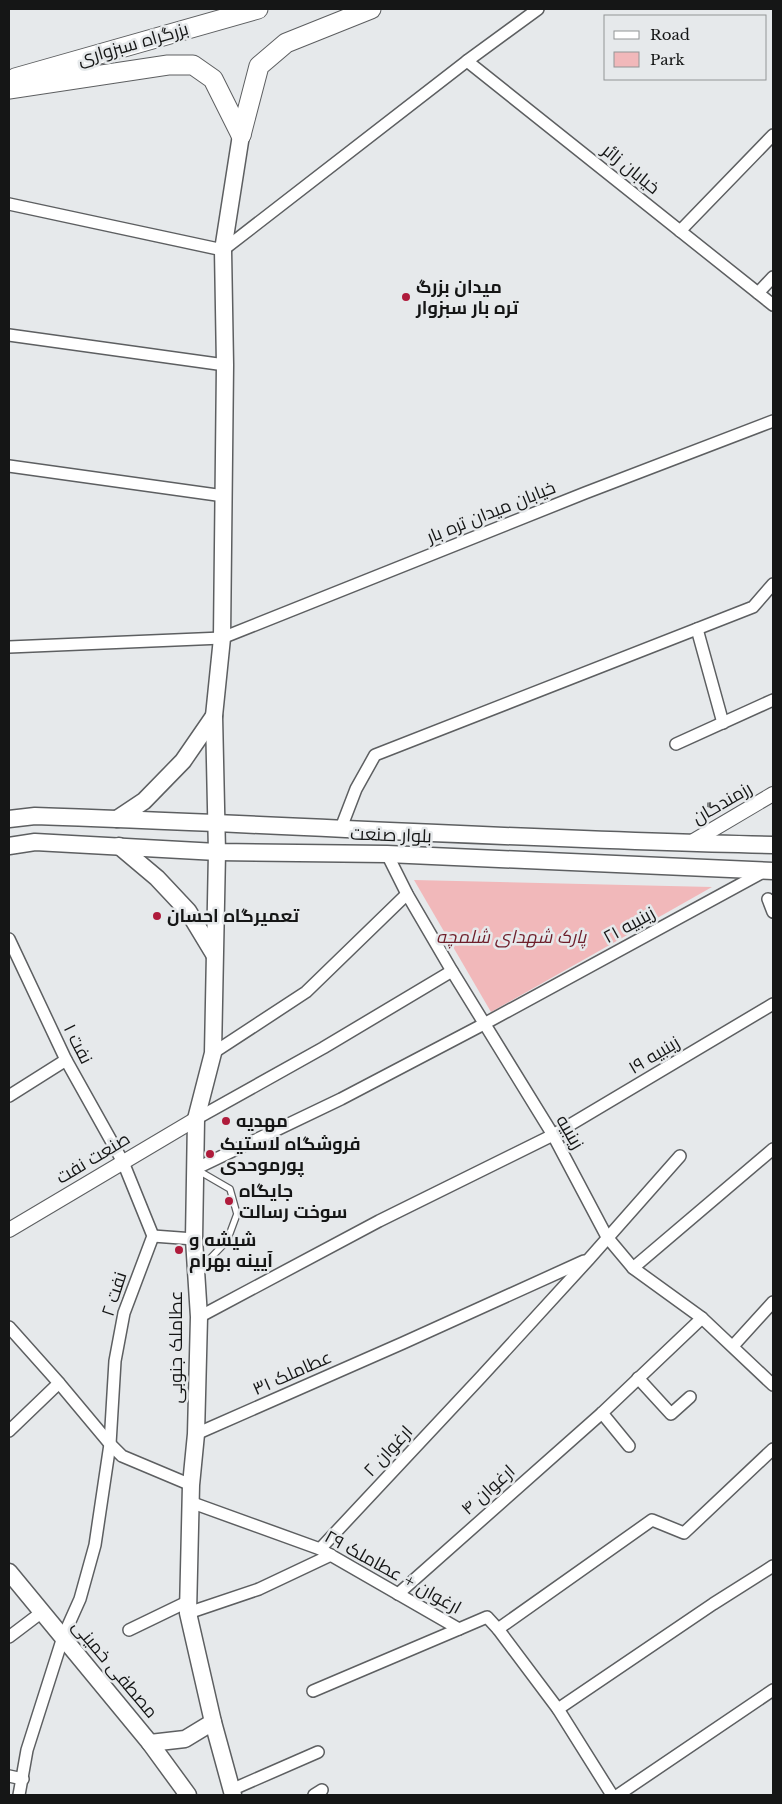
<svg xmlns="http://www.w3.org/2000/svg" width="782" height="1804" font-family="'Libre Baskerville',Cairo,serif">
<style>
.green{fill:#f1b8ba}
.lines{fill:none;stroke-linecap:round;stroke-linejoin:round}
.service-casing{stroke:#5d5f61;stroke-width:8}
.minor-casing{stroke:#5d5f61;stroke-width:14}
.tertiary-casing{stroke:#5d5f61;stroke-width:16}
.secondary-casing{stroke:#5d5f61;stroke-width:19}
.trunk-casing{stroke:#5d5f61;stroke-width:21}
.service{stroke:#fff;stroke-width:5.5}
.minor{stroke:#fff;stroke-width:11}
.tertiary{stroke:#fff;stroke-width:14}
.secondary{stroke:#fff;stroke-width:16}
.trunk{stroke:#fff;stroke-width:19}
.poi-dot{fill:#af1b3b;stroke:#e6e9eb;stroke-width:2}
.labels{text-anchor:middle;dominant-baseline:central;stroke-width:5;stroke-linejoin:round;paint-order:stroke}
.street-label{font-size:18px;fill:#151616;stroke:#e6e9eb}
.poi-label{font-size:18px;font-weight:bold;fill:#151616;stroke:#e6e9eb;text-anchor:start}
.park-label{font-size:18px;font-style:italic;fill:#6e1e2a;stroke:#e6e9eb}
</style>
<rect width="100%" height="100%" fill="#e6e9eb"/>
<path class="green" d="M414,880l298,7 -221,125z"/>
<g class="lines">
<g class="service-casing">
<path id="service" d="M199,1171l31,18 7,25 -10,27 -28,29"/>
</g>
<g class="minor-casing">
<g id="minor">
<path d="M467,61l306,244"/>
<path d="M9,204l214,46 244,-189 71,-52"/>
<path d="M680,231l93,-96"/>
<path d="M758,293l15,-16"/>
<path d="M9,335l216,30"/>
<path d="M9,466l215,30"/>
<path d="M697,629l26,94"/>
<path d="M9,647l213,-9 363,-145 188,-72"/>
<path d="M676,744l97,-44"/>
<path d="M341,828l15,-39 19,-34 378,-148 20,-23"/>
<path d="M387,854l20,40 45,77 101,164 54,102 26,31 69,50 71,67"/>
<path d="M768,899l5,13"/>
<path d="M9,939l57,121 57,102 30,74 -29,77 -9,48 -5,83 -15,101 -15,54 -17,38 -36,113 -8,45"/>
<path d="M213,1053l93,-61 101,-98"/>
<path d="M9,1096l57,-36"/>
<path d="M196,1119l127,-71 129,-77"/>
<path d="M195,1169l146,-70 143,-75 279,-152"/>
<path d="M153,1236l41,3"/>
<path d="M633,1268l140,-119"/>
<path d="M199,1317l180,-96 174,-86 220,-131"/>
<path d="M9,1327l50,56 51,61 12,12 69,29"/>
<path d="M733,1346l40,-44"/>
<path d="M638,1378l33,36 19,-17"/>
<path d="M602,1413l27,33"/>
<path d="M9,1431l50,-48"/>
<path d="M196,1434l207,-91 181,-82"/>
<path d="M190,1502l130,47 139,80 28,-12 11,12 60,80 54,86"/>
<path d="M320,1549l161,-172 108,-118 91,-103"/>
<path d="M398,1594l204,-181 100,-95"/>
<path d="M188,1613l71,-24 72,-34"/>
<path d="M498,1629l154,-109 32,13 89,-84"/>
<path d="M129,1630l60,-29"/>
<path d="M9,1637l33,-25"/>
<path d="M313,1691l146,-62"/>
<path d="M558,1709l155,-105 60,-38"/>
<path d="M9,1776l14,3"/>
<path d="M231,1790l87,-38"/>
<path d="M314,1795l8,-5"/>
<path d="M618,1795l155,-105"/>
</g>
</g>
<g class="tertiary-casing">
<g id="tertiary">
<path d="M690,843l83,-49"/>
<path d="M9,1230l187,-111"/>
</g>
</g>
<g class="secondary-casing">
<g id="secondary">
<path d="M9,819l26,-3c246,8 492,24 738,29"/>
<path d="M117,819l27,-18 39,-40 31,-45"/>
<path d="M9,846l26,-4 182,10 170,2 386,17"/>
<path d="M119,846l38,32 31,33 26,43"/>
<path d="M9,1572l141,171 38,52"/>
<path d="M150,1743l35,-4 28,-17"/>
<path d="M233,1795l-20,-73 -25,-109 3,-128 5,-51 3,-117 -5,-78 2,-120 17,-66 4,-201 -3,-136 8,-78 3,-273 -2,-115 18,-115"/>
</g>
</g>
<g class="trunk-casing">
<g id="trunk">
<path d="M15,78l243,-69"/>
<path d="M9,89l159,-24h25l20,14 28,56"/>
<path d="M241,135l18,-69 27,-23 85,-34"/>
</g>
</g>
<use href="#service" class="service"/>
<use href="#minor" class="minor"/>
<use href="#tertiary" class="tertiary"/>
<use href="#secondary" class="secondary"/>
<use href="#trunk" class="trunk"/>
</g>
<g class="poi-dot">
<circle cx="406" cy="297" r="5"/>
<circle cx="157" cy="916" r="5"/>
<circle cx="226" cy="1121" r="5"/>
<circle cx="210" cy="1154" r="5"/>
<circle cx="229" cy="1201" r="5"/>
<circle cx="179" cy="1250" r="5"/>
</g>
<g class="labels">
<g class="street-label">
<text transform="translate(133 44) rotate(-16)">بزرگراه سبزواری</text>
<text transform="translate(631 169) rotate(39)">خیابان زائر</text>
<text transform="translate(491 512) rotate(-22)">خیابان میدان تره بار</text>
<text transform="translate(722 803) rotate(-30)">رزمندگان</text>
<text transform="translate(391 835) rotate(2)">بلوار صنعت</text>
<text transform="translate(629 925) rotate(-29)">زینبیه ۲۱</text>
<text transform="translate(78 1044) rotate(63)">نفت ۱</text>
<text transform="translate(654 1055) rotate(-31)">زینبیه ۱۹</text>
<text transform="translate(570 1132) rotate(60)">زینبیه</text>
<text transform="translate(93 1158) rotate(-31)">صنعت نفت</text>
<text transform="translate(114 1294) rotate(-72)">نفت ۲</text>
<text transform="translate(176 1347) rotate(-90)">عطاملک جنوبی</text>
<text transform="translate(292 1373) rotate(-24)">عطاملک ۳۱</text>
<text transform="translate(388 1451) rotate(-47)">ارغوان ۲</text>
<text transform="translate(488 1490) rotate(-42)">ارغوان ۴</text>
<text transform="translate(393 1572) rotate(29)">ارغوان + عطاملک ۲۹</text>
<text transform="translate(115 1669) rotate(50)">مصطفی خمینی</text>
</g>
<g class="poi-label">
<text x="416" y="287">میدان بزرگ<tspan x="416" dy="21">تره بار سبزوار</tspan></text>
<text x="167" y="916">تعمیرگاه احسان</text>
<text x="236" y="1121">مهدیه</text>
<text x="220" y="1144">فروشگاه لاستیک<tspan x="220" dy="21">پورموحدی</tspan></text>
<text x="239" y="1191">جایگاه<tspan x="239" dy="21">سوخت رسالت</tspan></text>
<text x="189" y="1240">شیشه و<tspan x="189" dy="21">آیینه بهرام</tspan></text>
</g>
<g class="park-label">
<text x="511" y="937">پارک شهدای شلمچه</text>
</g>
</g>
<rect width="782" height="1804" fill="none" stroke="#151616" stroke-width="20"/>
<rect x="604" y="15" width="162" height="65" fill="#e6e9eb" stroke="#929596"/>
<rect x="614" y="31" width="25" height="8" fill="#ffffff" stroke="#929596"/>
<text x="650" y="40" font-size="15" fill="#151616">Road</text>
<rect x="614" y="52" width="25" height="15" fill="#f1b8ba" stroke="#929596"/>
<text x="650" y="65" font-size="15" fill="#151616">Park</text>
</svg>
